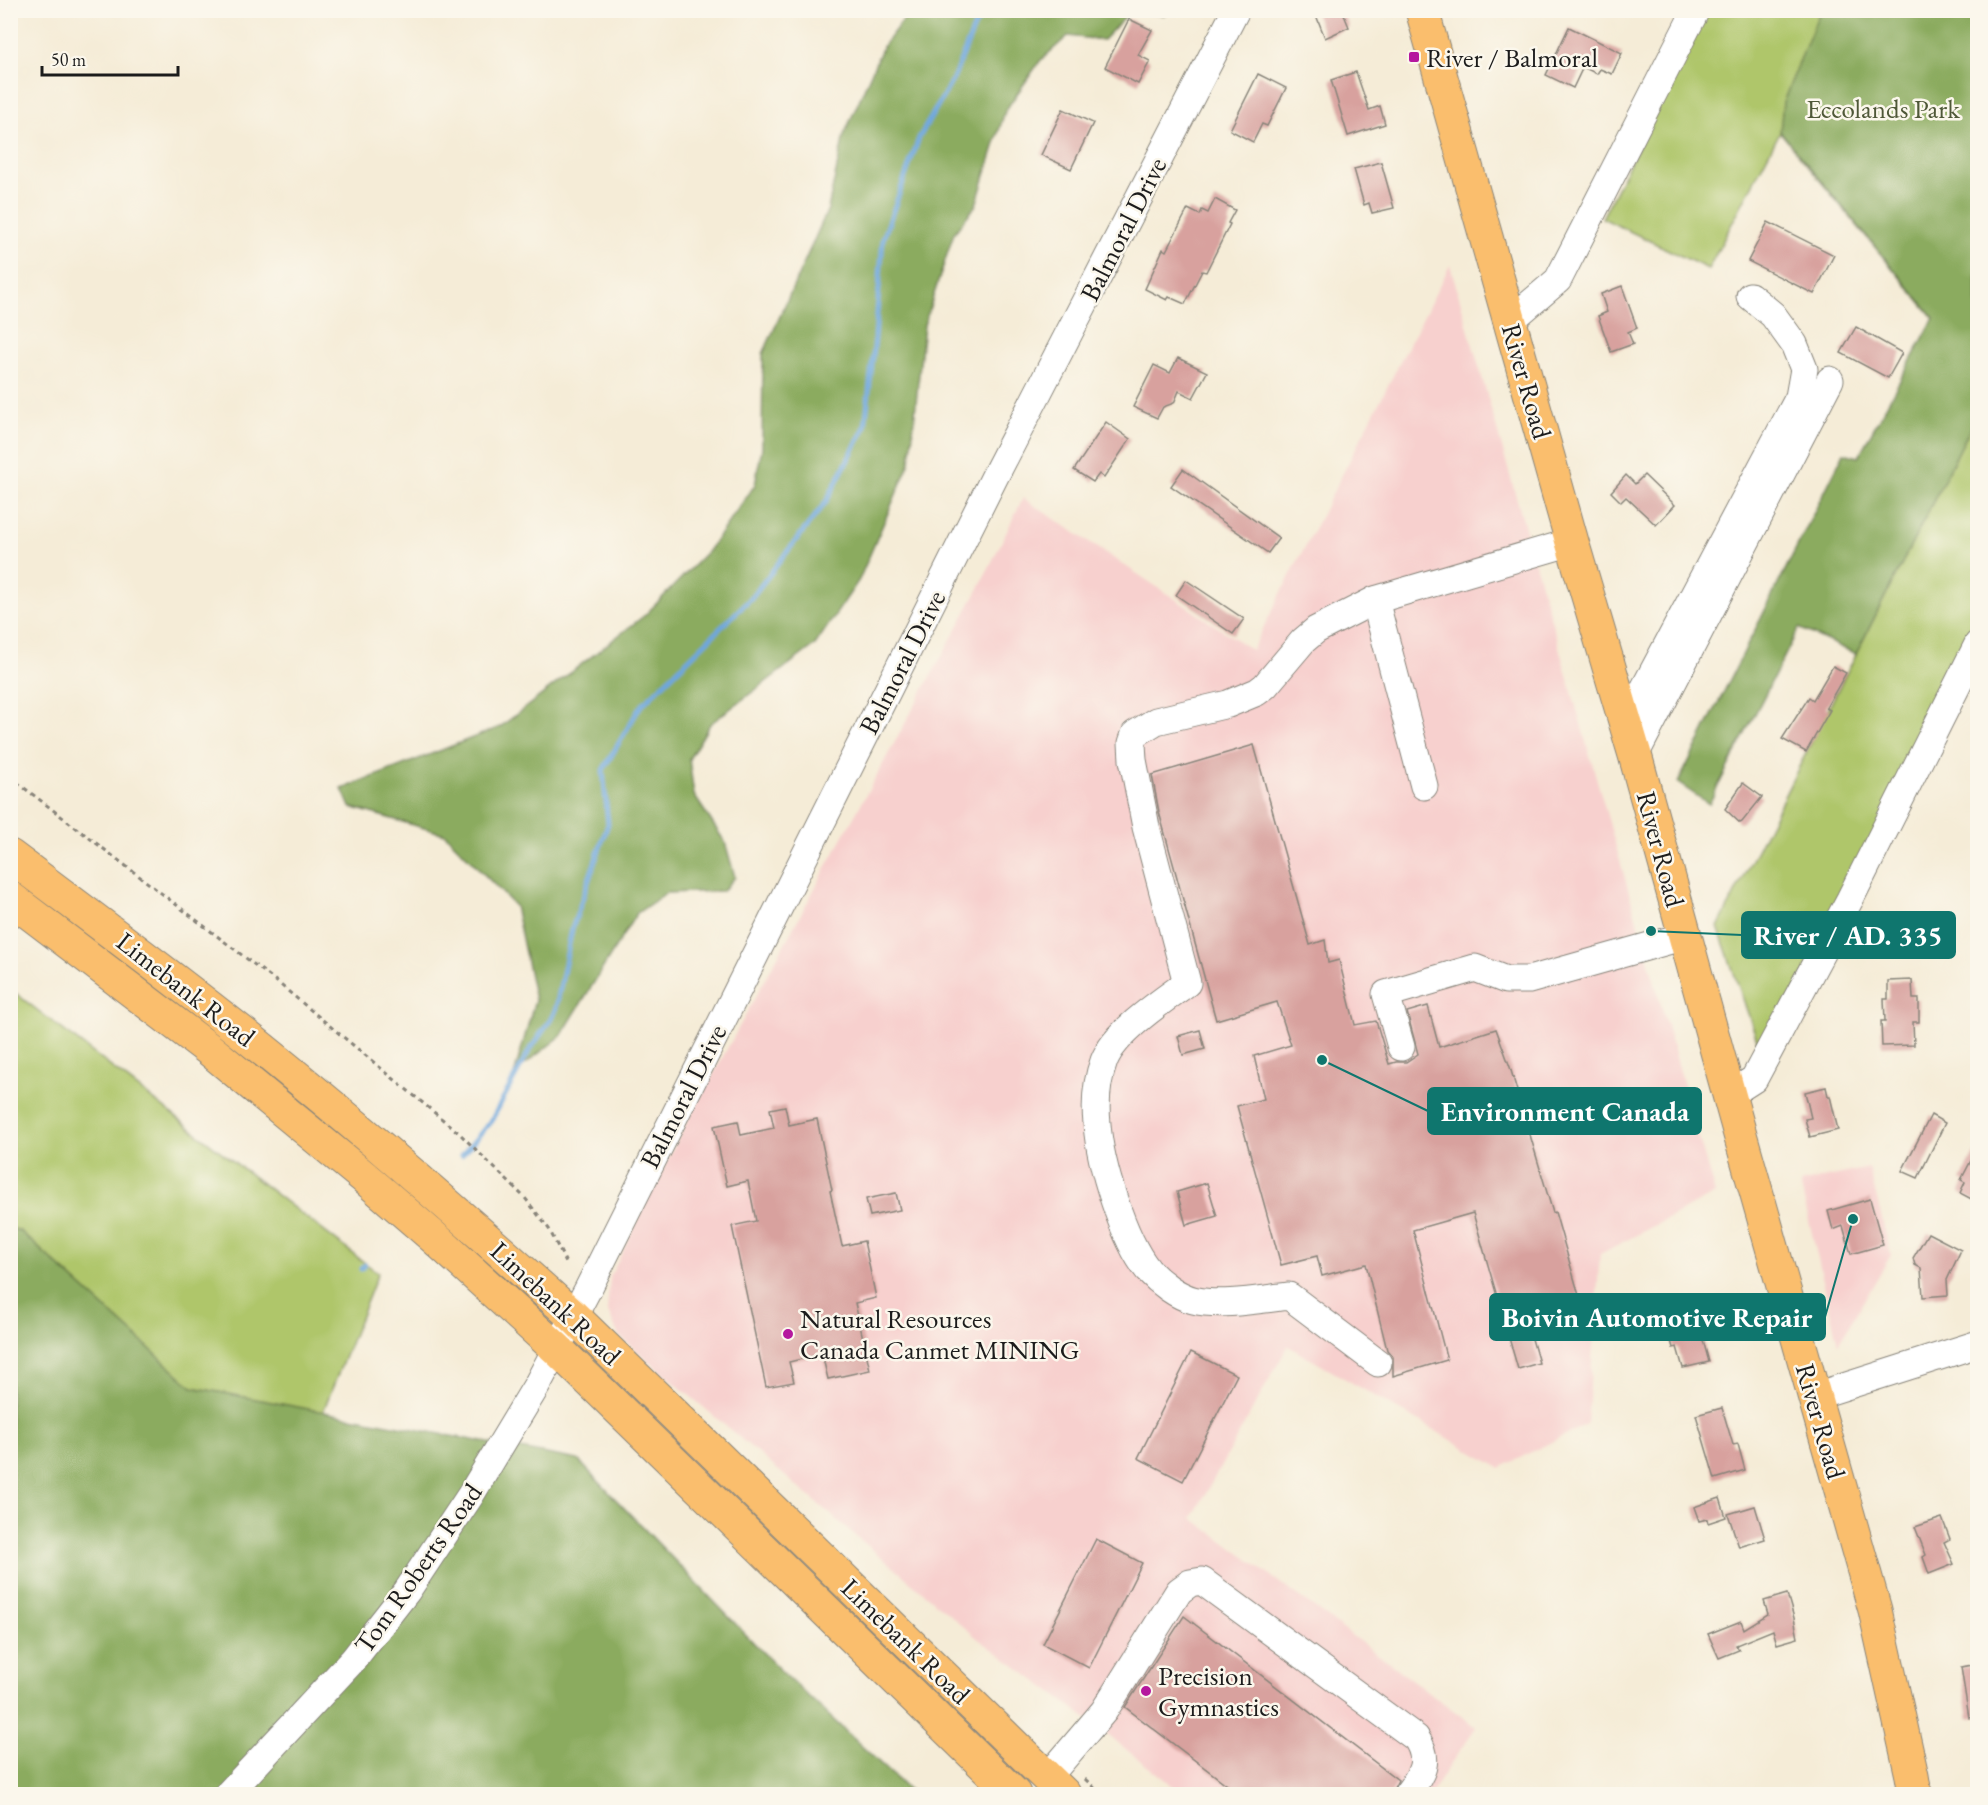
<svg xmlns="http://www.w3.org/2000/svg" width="1988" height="1805" font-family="'EB Garamond',serif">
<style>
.built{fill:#f7d0ce}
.green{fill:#afc66b;stroke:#667144;stroke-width:1.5}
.forest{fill:#8bab5f;stroke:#54643e;stroke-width:1.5}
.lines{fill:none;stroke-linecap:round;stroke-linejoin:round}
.stream{stroke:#6ea7dd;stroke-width:5}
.building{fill:#d8a19e}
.minor-casing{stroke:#88847a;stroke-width:29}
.major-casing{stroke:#88847a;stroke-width:35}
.path{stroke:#88847a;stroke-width:3;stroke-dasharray:4.5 4.5;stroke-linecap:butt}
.minor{stroke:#fff;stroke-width:27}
.major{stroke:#fabe6d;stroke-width:33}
.poi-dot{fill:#b5179e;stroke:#fbf7ec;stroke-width:2}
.labels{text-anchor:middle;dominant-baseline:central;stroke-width:5;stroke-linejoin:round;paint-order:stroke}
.poi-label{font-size:27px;fill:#1c1c1c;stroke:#fbf7ec;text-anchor:start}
.park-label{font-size:27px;fill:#4f5838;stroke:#fbf7ec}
.street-label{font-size:27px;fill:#1c1c1c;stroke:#fbf7ec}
.leader{fill:none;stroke:#0f766e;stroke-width:2}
.callout-dot{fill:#0f766e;stroke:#fbf7ec;stroke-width:2}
.callout{fill:#0f766e;stroke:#0f766e;stroke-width:2}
.callout-label{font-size:28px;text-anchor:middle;font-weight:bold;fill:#fff}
</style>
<rect width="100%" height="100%" fill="#fbf7ec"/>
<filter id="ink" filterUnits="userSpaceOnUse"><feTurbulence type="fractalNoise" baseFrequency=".0167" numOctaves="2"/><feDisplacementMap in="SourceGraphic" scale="12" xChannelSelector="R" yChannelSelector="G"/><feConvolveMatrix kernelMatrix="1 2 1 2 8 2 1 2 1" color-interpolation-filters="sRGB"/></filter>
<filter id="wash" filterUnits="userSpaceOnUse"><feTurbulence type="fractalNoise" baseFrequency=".008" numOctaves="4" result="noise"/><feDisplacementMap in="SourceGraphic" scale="24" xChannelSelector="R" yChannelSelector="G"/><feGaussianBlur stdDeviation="1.35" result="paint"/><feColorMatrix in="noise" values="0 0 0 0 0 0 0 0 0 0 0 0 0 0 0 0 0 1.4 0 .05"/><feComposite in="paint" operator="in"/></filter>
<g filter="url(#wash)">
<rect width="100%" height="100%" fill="#f5ecd7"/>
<g class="built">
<path d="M1450,265l265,929 -115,60 -13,170 -87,44 -212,-122 -96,172 284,209 -46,67h-247l-102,-80 -105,-77 -357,-301 -12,-26 3,-33 69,-140 300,-549 44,-90 229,152z"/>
<path d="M1869,1168l22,87 -53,89 -38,-161z"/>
</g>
<g class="green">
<path d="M1707,11h270v360l-197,-239 -72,137 -106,-51z"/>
<path d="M1977,415v230l-215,409 -44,-127z"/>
<path d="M10,989l368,284 -55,139 -132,-25 -171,-156 -9,-3z"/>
</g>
<g class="forest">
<path d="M910,11h257l-3,4 -33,-4 -28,29 -35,-4 -28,25 -35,50 -29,94 -22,28 -30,92 -14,137 -51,118 -44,65 -105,79 -21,35 5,36 31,47 10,35 -12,14 -57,2 -30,21 -75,122 -46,36 20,-72 -20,-94 -70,-72 -95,-27 -8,-18 158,-62 145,-112 63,-64 47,-66 7,-37 1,-94 65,-145 16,-74 39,-89z"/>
<path d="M1820,11h157v404l-121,239 -57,-26 -90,176 -31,-21 166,-330 14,4 76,-139 -154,-187 3,-29z"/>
<path d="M10,1228l10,3 172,156 386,73 201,209 134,125h-902z"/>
</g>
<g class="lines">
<g class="stream">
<path d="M462,1155l29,-34 37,-68 23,-34 5,-11 16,-79 36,-105 -5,-54 37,-63 111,-109 75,-96 39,-75 10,-89 8,-99 36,-101 34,-59 23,-56 13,-13"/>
<path d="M361,1269l4,-4"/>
</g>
</g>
<g id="blocks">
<g class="building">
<path d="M1314,10h28l7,17 -24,11z"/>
<path d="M1129,19l23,11 -14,25 12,6 -12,23 -33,-17z"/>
<path d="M1569,27l53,26 -10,21 -12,-5 -3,5 -14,-7 -10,21 -27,-13z"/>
<path d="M1356,72l13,38 11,-4 5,18 -37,12 -17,-56z"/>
<path d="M1258,74l28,14 -19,38 -5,-2 -9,18 -23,-12z"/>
<path d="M1063,109l30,14 -22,46 -30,-14z"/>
<path d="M1381,162l13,46 -22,5 -3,-10 -5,2 -10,-36z"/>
<path d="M1215,199l20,11 -7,13 2,1 -24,48 -4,-1 -17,33 -16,-7 -2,3 -22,-11 18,-40 3,2 22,-42 12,6 2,-5 6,3z"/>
<path d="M1768,222l66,33 -20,39 -66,-33z"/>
<path d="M1622,286l15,42 -9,4 5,12 -22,8 -13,-36 9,-4 -6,-18z"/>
<path d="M1856,327l46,26 -14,25 -47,-25z"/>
<path d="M1178,358l29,14 -14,26 -14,-7 -5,12 -11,4 -6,11 -24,-11 21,-42 16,8z"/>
<path d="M1106,422l24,17 -26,39 -5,-4 -6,8 -19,-12z"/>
<path d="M1183,469l96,69 -11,15 -97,-67z"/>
<path d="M1626,475l9,9 9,-9 31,30 -19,20 -30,-28 -5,5 -10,-10z"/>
<path d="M1186,580l58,39 -11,15 -57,-39z"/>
<path d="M1833,666l13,7 -20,35 4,2 -24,42 -24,-13 27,-42 4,3z"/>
<path d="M1254,745l56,200 15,-5 3,23 11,-3 16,65 21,-4 13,43 7,-2h10l12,-8 -11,-42 21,-6 11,41 57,-18 14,38 43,146 2,-1 32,111 -55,16 7,24 -21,6 -45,-156 -60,17 34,130 -54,16v-19l-6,-7 -21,-86 -44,12 -5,-20 -36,9 -44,-159 27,-7 -10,-43 37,-11 -14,-43 -61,18 -57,-208 -7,-37z"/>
<path d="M1743,783l19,14 -20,25 -2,1 -15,-14z"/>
<path d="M1912,980l1,19h6v23h-6l1,23 -32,1 -1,-25h4l-1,-22h4v-18z"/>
<path d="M1200,1030l5,19 -22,6 -5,-19z"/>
<path d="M1826,1087l2,9h2l8,34 -28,7 -5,-18 6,-1 -6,-26z"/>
<path d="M785,1106l4,19 28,-6 15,71 -2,1 12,55 22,-5 12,57 -21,5 15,67 -42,9 -6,-25 -33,8 5,20 -28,5 -34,-161 24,-5 -8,-40 -21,5 -13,-60 24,-5 3,14 33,-7 -4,-19z"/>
<path d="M1931,1115l14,8 -27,55 -16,-7z"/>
<path d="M1977,1149v53l-17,-9 5,-11 -4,-2z"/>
<path d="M1207,1183l10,33 -31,9 -9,-33z"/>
<path d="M896,1193l4,17 -30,6 -4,-17z"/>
<path d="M1870,1199l13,46 -32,9 -8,-28 -10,4 -5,-19z"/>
<path d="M1928,1233l33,17 -14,30 1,15 -25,2 -2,-29 -6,-3 -2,-7z"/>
<path d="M1697,1303l9,36 -3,1 6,22 -26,6 -6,-21 -4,1 -6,-22h2l-3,-11 8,-2 -1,-4z"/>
<path d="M1191,1352l46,23 -54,106 -45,-23z"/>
<path d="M1722,1408l11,37 5,-1 7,26 -30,9 -19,-64z"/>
<path d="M1720,1498l6,19 -18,6 -1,-4 -8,2 -5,-14z"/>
<path d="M1755,1506l10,33 -26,8 -11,-33z"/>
<path d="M1942,1518l8,21 -6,3 10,22 -25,10 -6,-17 3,-2 -11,-28z"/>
<path d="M1096,1539l46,24 -53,105 -46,-24z"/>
<path d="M1787,1594l7,24 4,20 -21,6 -4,-14 -37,15 3,5 -20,8 -11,-24 33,-13 3,8 24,-15 -4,-13z"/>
<path d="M1184,1616l214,164 -7,14h-152l-114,-87z"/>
<path d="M1977,1664v53l-8,1 -8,-51z"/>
</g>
</g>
</g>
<g filter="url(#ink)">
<use href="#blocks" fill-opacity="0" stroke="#88847a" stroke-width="1.5"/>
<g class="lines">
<g class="minor-casing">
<g id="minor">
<path d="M1510,321l48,-41 138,-270"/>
<path d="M1375,600l49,186"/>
<path d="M1621,707l16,-5 162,-305 5,-28 -10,-25 -21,-29 -23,-19"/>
<path d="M1635,755l195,-375"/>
<path d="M1401,1047l-15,-53 89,-26 31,12h23l156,-44"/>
<path d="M1729,1095l25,-16 96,-180 128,-255"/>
<path d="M1378,1363l-89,-67c-28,3 -68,11 -96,4 -16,-4 -34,-18 -45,-30 -25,-31 -48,-106 -51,-146 -2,-20 0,-44 7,-63 11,-29 58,-60 83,-78l-41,-156 -13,-67 -1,-17 3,-9 21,-13 72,-17 29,-12 8,-6 38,-45 13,-11 59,-30 197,-58"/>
<path d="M1815,1396l163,-52"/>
<path d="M1047,1778l57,-67 75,-120 11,-8 12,-2 214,157c15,22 6,37 -9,56"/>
<path d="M228,1794l125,-134 54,-69 63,-95 67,-111 51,-96 406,-811 242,-468"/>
</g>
</g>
<g class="major-casing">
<g id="major">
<path d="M1422,10l150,532 63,213 106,383 134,472 37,166 3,18"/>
<path d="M10,856c79,59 158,118 235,179 113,90 221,185 328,281l491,478"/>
<path d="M10,898l200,152 154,127 74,64 119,108 457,445"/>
</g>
</g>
<g class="path">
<path d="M10,777l267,205 182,151 66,65 24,31 17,34"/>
<path d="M1085,1779l16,15"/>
</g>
<use href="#minor" class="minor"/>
<use href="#major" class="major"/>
</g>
</g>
<g class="poi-dot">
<rect x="1408" y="51" width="12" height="12" rx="3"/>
<circle cx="788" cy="1334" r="6"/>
<circle cx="1146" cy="1691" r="6"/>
</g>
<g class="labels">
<g class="poi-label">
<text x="1426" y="57">River / Balmoral</text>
<text x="800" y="1318">Natural Resources<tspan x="800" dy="31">Canada Canmet MINING</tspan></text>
<text x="1158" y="1675">Precision<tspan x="1158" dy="31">Gymnastics</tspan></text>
</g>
<g class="park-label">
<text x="1883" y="108">Eccolands Park</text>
</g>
<g class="street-label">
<text transform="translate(1123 229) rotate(-63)">Balmoral Drive</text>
<text transform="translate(1527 381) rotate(74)">River Road</text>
<text transform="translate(902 662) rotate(-63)">Balmoral Drive</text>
<text transform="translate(1661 849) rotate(75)">River Road</text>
<text transform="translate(186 989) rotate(38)">Limebank Road</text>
<text transform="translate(683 1096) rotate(-63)">Balmoral Drive</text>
<text transform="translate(556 1303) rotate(43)">Limebank Road</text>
<text transform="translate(1821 1421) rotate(74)">River Road</text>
<text transform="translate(418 1568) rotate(-55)">Tom Roberts Road</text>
<text transform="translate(906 1641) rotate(44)">Limebank Road</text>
</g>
</g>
<path class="leader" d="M1651 931L1742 935M1322 1060L1428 1111M1853 1219L1825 1317"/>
<g class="callout-dot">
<circle cx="1651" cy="931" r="6"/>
<circle cx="1322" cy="1060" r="6"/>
<circle cx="1853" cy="1219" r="6"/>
</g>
<g class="callout">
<rect x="1742" y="912" width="213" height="46" rx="6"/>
<rect x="1428" y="1088" width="273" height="46" rx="6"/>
<rect x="1490" y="1294" width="335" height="46" rx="6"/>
</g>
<g class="callout-label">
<text x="1848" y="945">River / AD. 335</text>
<text x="1565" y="1121">Environment Canada</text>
<text x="1657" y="1327">Boivin Automotive Repair</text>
</g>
<rect width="1988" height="1805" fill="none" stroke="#fbf7ec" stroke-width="36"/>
<path d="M42 66v9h136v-9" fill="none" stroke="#1c1c1c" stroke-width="3"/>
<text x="51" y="66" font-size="18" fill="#1c1c1c" stroke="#fbf7ec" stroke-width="4.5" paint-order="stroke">50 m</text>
</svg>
